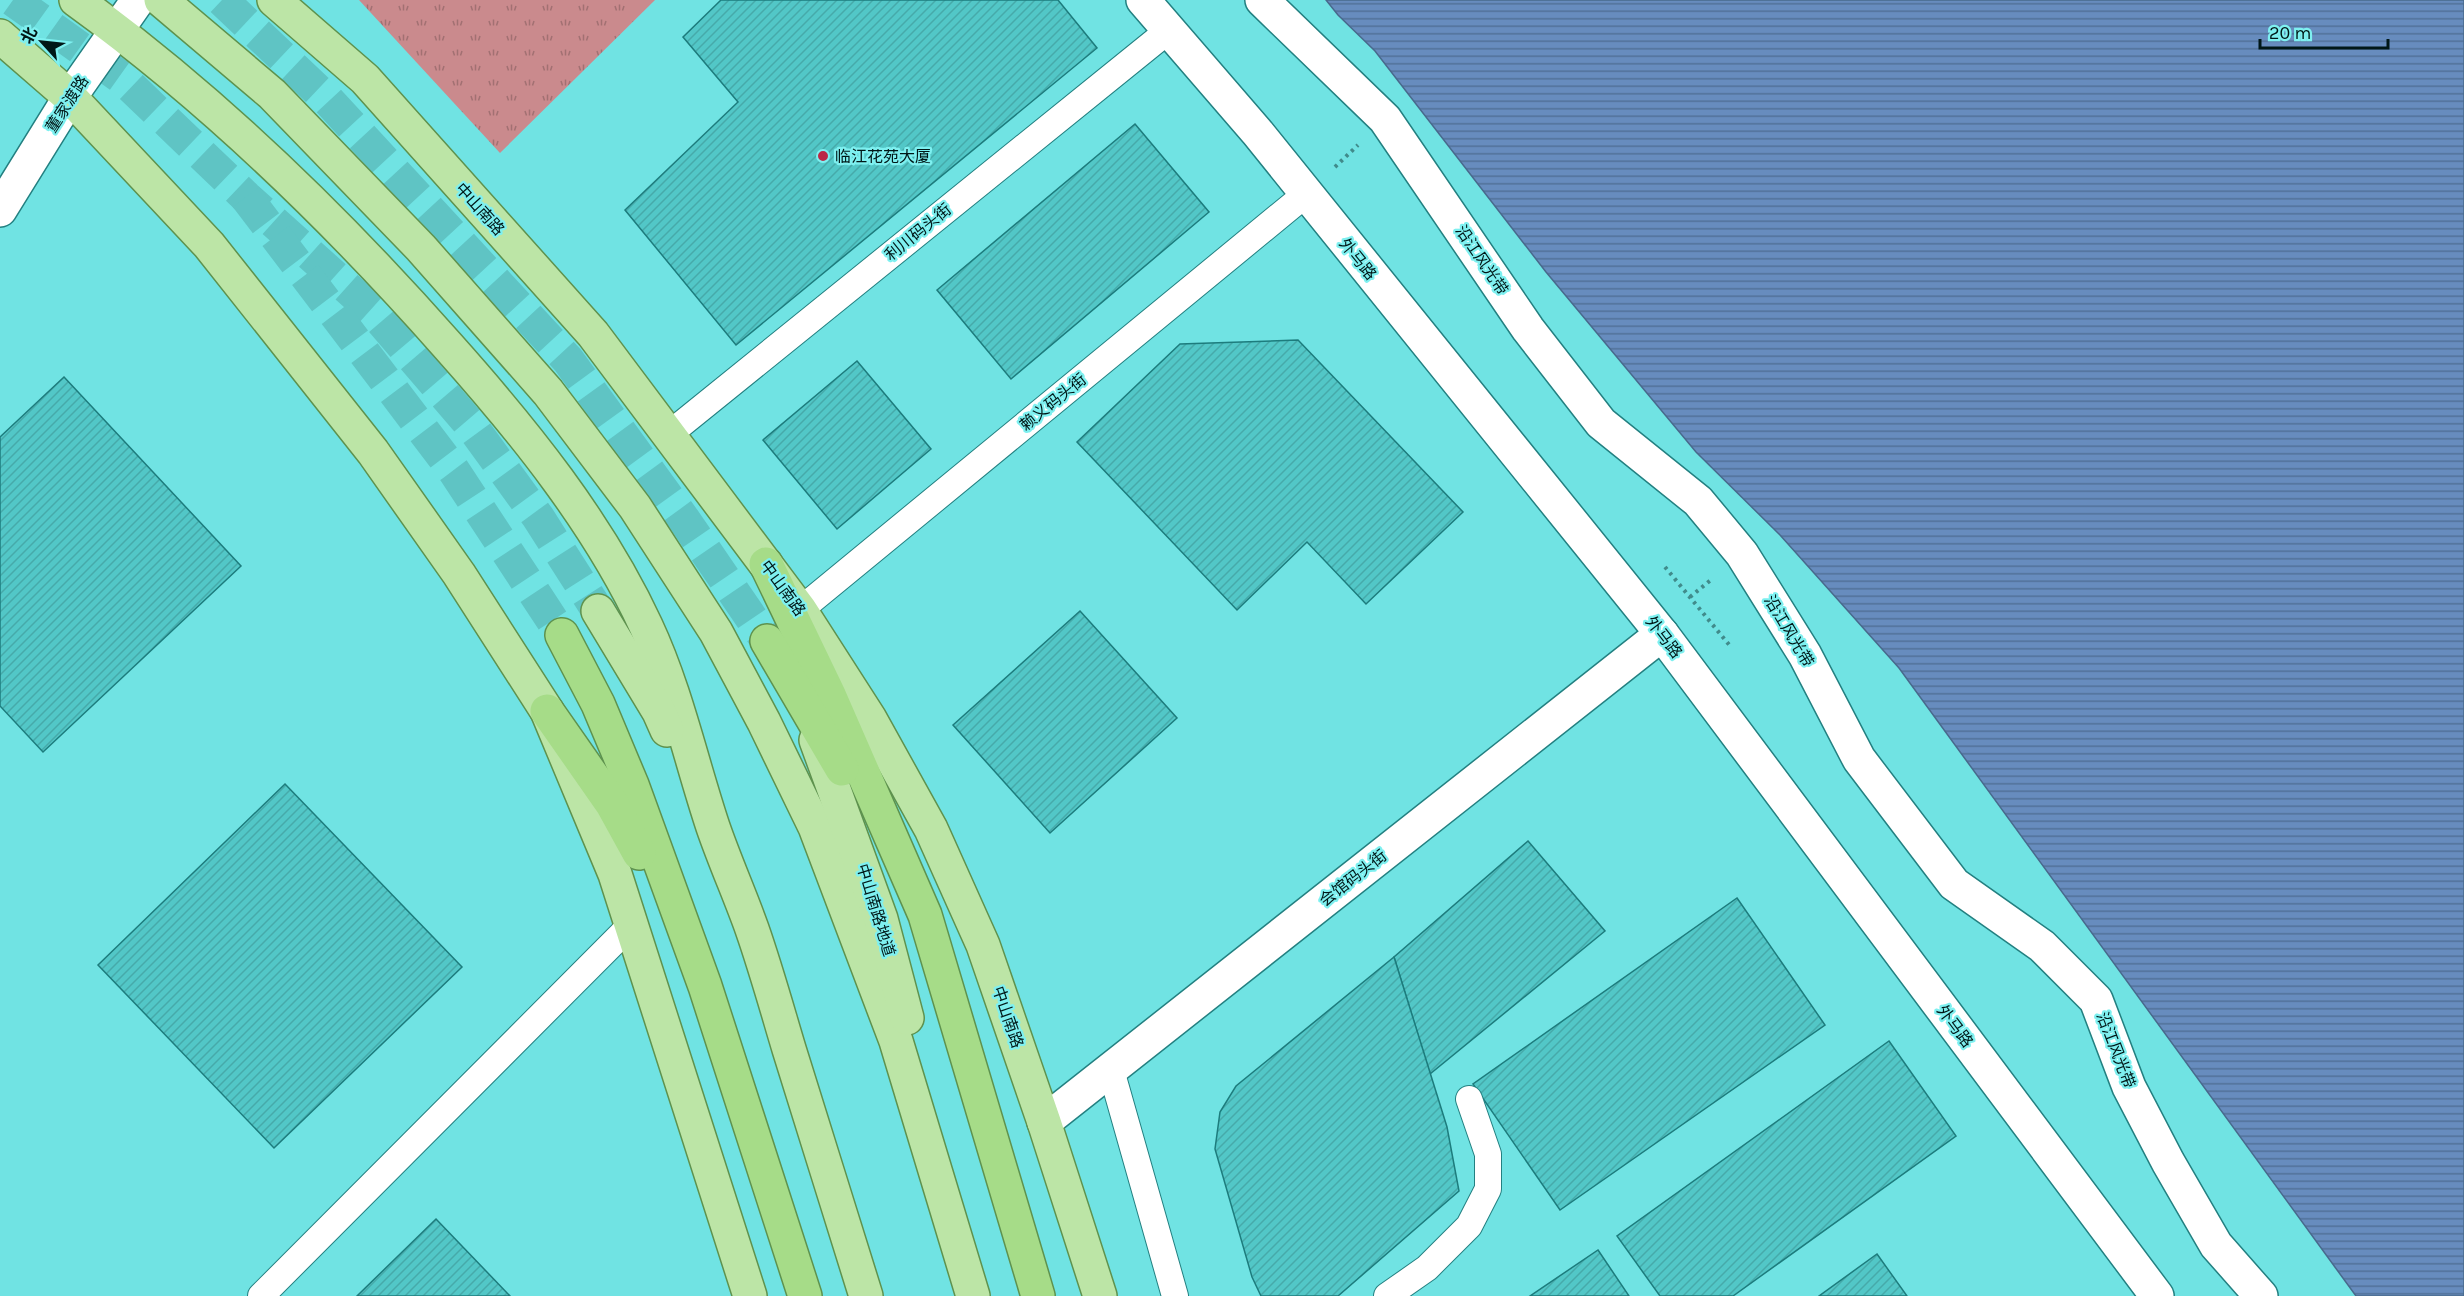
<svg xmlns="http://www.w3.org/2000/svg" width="2464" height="1296" font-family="Karla,'Noto Sans SC',sans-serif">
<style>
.grass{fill:url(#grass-tufts)}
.water{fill:url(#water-rules);stroke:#48698c;stroke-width:1.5}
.building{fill:url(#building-hatch);stroke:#1d7c7d;stroke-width:1.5}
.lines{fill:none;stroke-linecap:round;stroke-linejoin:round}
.primary-tunnel{stroke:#5fc4c4;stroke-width:33;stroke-dasharray:33 16;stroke-linecap:butt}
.trunk-tunnel{stroke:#5fc4c4;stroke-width:33;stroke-dasharray:33 16;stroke-linecap:butt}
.service-casing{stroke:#238081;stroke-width:28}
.pedestrian-casing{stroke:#238081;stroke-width:36}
.minor-casing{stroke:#238081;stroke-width:36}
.primary-casing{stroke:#5e924e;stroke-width:36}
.trunk-casing{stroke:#5e924e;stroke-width:36}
.path{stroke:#408b8b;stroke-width:4;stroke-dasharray:3 4.5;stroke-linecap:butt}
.service{stroke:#fff;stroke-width:26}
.pedestrian{stroke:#fff;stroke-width:33}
.minor{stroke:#fff;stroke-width:33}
.primary{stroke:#bce5a6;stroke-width:33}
.trunk{stroke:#a6dc88;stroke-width:33}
.poi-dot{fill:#bb2946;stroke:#7ef0f0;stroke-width:2}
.labels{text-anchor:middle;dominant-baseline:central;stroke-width:4.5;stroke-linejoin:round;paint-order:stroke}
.street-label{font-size:16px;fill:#001717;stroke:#7ef0f0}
.poi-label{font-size:16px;fill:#001717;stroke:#7ef0f0;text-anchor:start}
</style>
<defs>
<pattern id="grass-tufts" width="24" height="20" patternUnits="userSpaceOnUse" patternTransform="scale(1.5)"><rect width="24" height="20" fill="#ca8a8d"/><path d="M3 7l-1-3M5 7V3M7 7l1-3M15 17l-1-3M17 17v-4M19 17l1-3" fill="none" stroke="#a27072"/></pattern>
<pattern id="water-rules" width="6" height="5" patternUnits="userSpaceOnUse" patternTransform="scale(1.5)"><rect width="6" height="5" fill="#678cbe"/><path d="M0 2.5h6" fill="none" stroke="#527199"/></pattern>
<pattern id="building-hatch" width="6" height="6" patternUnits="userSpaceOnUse" patternTransform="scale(1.5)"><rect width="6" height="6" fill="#52c7c7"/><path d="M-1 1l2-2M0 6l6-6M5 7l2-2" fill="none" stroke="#46aaaa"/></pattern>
</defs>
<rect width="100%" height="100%" fill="#70e3e3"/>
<path class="grass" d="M359,0h296l-155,153z"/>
<path class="water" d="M1326,0h1138v1296h-108l-457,-628 -119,-133 -84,-83 -150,-180 -171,-221 -37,-36z"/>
<g class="building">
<path d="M721,0h337l39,48 -361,297 -111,-135 113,-108 -55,-65z"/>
<path d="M1135,124l74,88 -198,167 -74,-89z"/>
<path d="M1298,340l165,172 -97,92 -59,-62 -70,68 -160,-168 103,-98z"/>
<path d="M857,361l74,88 -94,80 -74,-89z"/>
<path d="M64,377l177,189 -198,186 -43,-46v-269z"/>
<path d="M1080,611l97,107 -127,115 -97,-108z"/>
<path d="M285,784l177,183 -188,181 -176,-183z"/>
<path d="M1528,841l77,90 -175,143 -36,-117z"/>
<path d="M1737,898l88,127 -265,185 -87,-126z"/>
<path d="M1394,957l53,170 12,64 -121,105h-77l-9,-19 -37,-128 5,-37 16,-26z"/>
<path d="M1889,1041l67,95 -223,160h-73l-43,-60z"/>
<path d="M436,1219l74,77h-153z"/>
<path d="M1598,1250l31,46h-99z"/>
<path d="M1877,1254l30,42h-88z"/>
</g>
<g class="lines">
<g class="primary-tunnel">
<path d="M13,0l109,78 124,119 126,113 101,118 65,89 60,94"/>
<path d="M222,0l106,100 240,260 117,161 82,120"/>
</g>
<path class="trunk-tunnel" d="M246,197l208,274 108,164"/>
<g class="service-casing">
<g id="service">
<path d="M668,435l501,-405"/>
<path d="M800,610l506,-416"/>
<path d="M1111,1070l64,226"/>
<path d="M261,1296l370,-371"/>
<path d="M1387,1296l40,-28 42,-42 19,-37v-35l-19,-55"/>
</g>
</g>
<g class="pedestrian-casing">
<path id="pedestrian" d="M1262,0l123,119 143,210 73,94 97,78 44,53 63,101 54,104 95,125 88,62 54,54 33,87 39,75 48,83 45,51"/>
</g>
<g class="minor-casing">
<g id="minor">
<path d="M1143,0l114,132 405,502 495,662"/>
<path d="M0,210l70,-113 68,-97"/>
<path d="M1044,1122l618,-488"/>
</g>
</g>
<g class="primary-casing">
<g id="primary">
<path d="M76,0c138,100 259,218 372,346 75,84 151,178 198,280 30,64 45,135 67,201 12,35 27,68 39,102 14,40 25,80 37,120 26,82 51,165 77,247"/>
<path d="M161,0l111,94 149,154 127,144 87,115 81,125 48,90 51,105 81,214 77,255"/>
<path d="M274,0l91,79 228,255 207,276 70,109 61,110 52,116 61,177 56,174"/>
<path d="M0,36l70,61 139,148 164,207 86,122 88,137 68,163 135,422"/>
<path d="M598,611l61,101 8,18"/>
<path d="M816,740l65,179 26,99"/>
</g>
</g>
<g class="trunk-casing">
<g id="trunk">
<path d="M766,564l64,133 95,218 113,381"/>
<path d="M562,635l36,69 34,81 73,201 100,310"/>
<path d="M767,641l75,128"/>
<path d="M547,711l65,93 27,49"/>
</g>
</g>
<g class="path">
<path d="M1335,167l23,-22"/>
<path d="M1665,567l66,80"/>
<path d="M1690,597l22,-18"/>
</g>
<use href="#service" class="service"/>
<use href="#pedestrian" class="pedestrian"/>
<use href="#minor" class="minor"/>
<use href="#primary" class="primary"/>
<use href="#trunk" class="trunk"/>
</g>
<circle class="poi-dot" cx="823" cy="156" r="6"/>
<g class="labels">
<g class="street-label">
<text transform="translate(67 104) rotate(-57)">董家渡路</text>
<text transform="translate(480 209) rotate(48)">中山南路</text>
<text transform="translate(918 232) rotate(-39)">利川码头街</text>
<text transform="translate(1358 259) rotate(51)">外马路</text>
<text transform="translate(1482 260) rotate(56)">沿江风光带</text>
<text transform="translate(1053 402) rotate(-39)">赖义码头街</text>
<text transform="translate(783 588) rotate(54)">中山南路</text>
<text transform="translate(1789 631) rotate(59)">沿江风光带</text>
<text transform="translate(1664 637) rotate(52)">外马路</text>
<text transform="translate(1353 878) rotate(-38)">会馆码头街</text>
<text transform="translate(876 910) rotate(73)">中山南路地道</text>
<text transform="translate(1008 1017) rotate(71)">中山南路</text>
<text transform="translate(1955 1026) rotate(53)">外马路</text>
<text transform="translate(2116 1050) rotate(69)">沿江风光带</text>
</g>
<g class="poi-label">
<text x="835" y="156">临江花苑大厦</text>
</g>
</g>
<g transform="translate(42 42) rotate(297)" stroke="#7ef0f0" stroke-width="4.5" paint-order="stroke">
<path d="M0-4.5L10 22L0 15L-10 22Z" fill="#001717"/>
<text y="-9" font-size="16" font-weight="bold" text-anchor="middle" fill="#001717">北</text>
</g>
<path d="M2260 39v9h128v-9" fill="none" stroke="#001717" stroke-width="3"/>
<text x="2269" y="39" font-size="18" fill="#001717" stroke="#7ef0f0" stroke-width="4.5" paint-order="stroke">20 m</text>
</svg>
